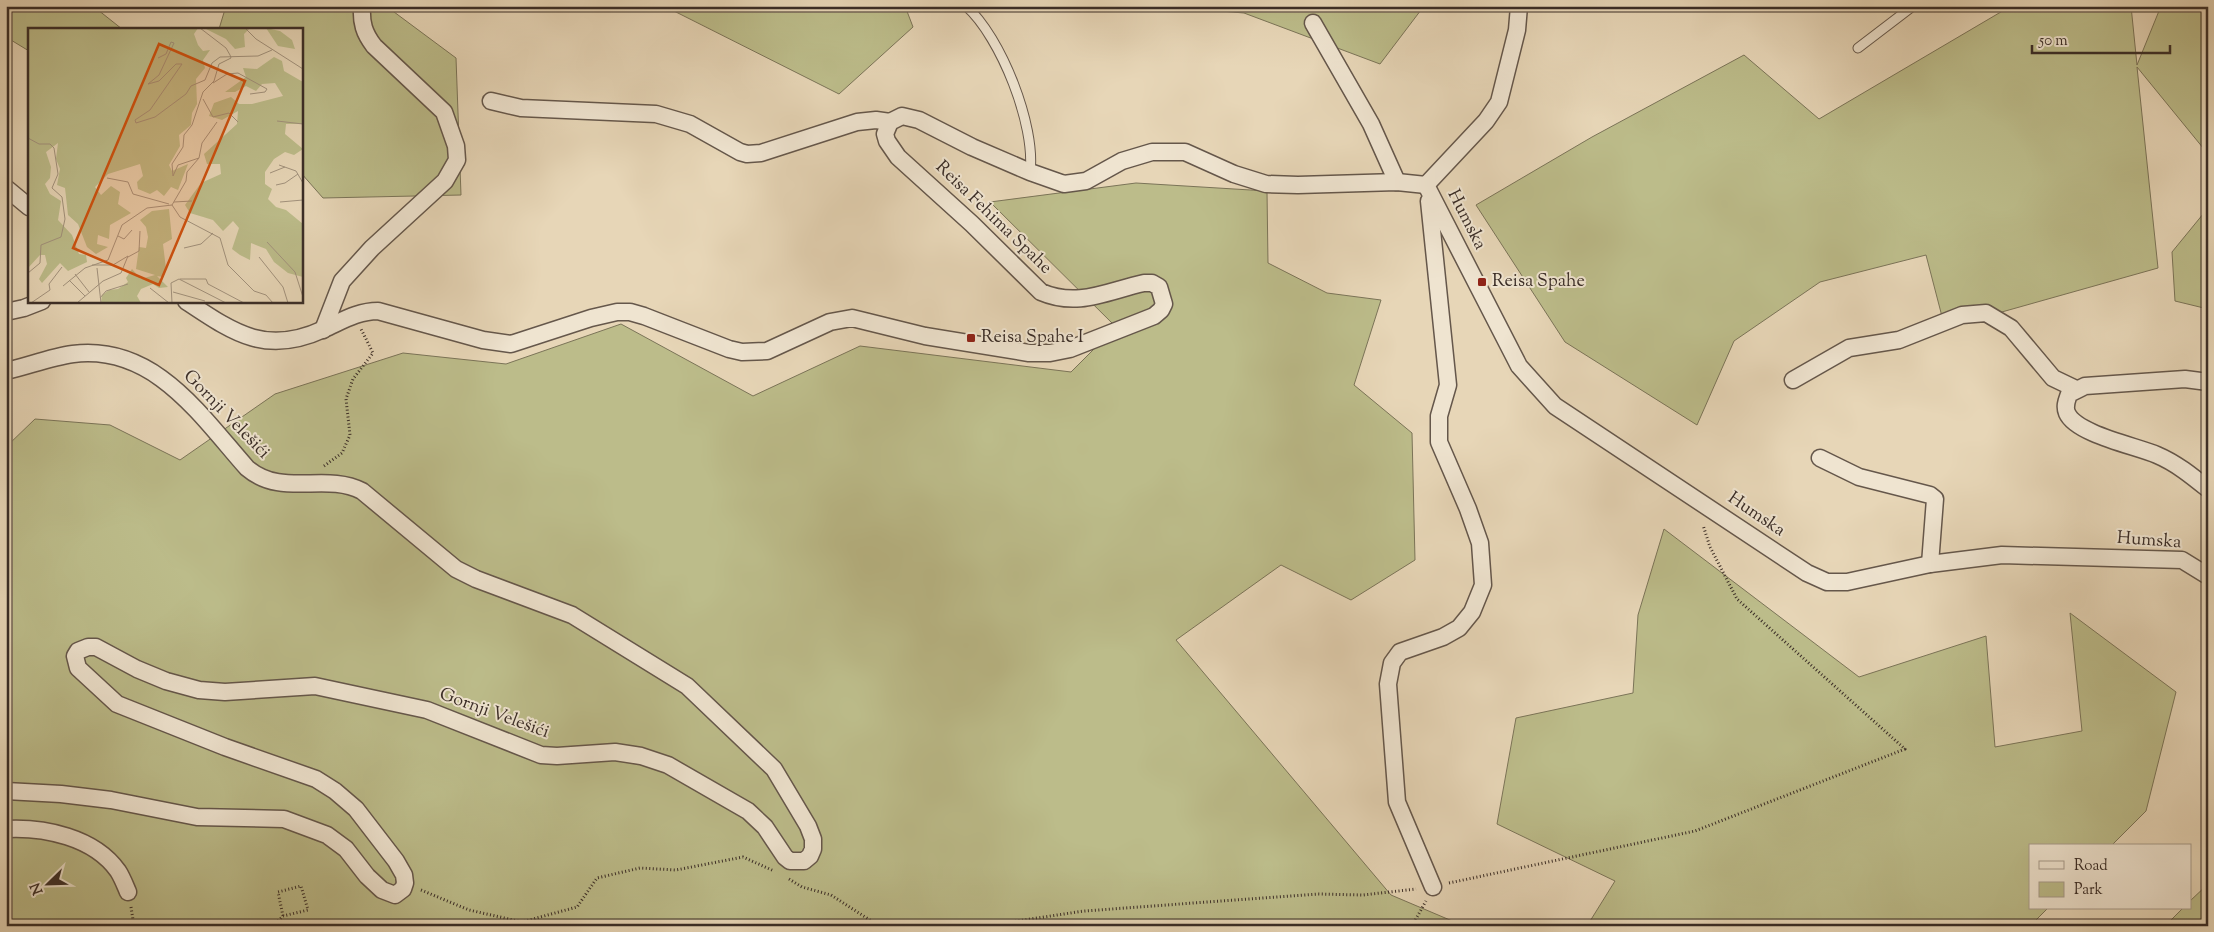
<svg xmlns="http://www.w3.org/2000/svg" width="2214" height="932" font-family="'Sorts Mill Goudy',serif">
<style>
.green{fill:#bcbc8a;stroke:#7b7458}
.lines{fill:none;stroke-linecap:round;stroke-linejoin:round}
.lane-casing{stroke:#65574b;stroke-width:11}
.street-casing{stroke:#65574b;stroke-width:19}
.path{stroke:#3a2d27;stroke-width:3;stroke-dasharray:1 2.5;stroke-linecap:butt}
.lane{stroke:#efe4d0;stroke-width:9}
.street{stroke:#efe4d0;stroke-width:16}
.poi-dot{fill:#8f2418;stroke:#efe4d0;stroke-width:2}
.labels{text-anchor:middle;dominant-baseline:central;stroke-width:4;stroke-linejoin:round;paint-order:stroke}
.street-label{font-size:18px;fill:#3a2d27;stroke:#efe4d0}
.poi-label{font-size:18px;fill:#3a2d27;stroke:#efe4d0;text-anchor:start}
.inset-road{fill:none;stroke:#a2927d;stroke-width:1}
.view{fill:#ce5210;fill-opacity:0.15;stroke:#ce5210;stroke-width:2.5}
.inset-edge{fill:none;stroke:#3a2d27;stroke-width:2.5}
</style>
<rect width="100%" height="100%" fill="#e7d6b7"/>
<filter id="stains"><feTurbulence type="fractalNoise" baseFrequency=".004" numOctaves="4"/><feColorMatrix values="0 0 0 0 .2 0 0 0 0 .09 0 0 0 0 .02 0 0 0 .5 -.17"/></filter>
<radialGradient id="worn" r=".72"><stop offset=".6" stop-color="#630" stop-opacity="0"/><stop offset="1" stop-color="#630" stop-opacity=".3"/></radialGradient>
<g class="green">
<path d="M6,6h87l29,23h-93v22l-23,-14z"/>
<path d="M226,6h160l70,52 5,137 -138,3 -22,-25v-144h-82z"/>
<path d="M664,6h241l8,21 -74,67z"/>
<path d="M1163,6h261l-44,58 -136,-51z"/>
<path d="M2011,6h120l6,59 24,-59h47v148l-71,-87 21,201 -213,60 -19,-73 -106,27 -86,59 -37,84 -132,-83 -89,-137 116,-68 152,-82 75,64z"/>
<path d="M1136,183l131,8 1,72 59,30 54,7 -27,85 58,48 3,127 -64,40 -70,-35 -105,75 215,255 73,31h-1458v-479l29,-28 75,6 70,35 95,-66 128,-41 103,11 115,-40 132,72 107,-50 211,26 45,-45 -126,-125z"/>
<path d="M2208,208v101l-33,-8 -3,-49z"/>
<path d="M1664,529l195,148 127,-41 9,111 87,-16 -12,-118 106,79 -30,119 -35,35h-81v62h18l-18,18h-443l28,-45 -118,-57 19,-106 117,-25 5,-78z"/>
<path d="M2208,884v42h-43l18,-18h7v-7z"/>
</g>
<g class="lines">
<g class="lane-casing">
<g id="lane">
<path d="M966,6c35,31 70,120 64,166"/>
<path d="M1858,48l55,-42"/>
</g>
</g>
<g class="street-casing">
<g id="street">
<path d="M1313,23l58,101 26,58"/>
<path d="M491,101l30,7 135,6 34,10 50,28 7,2 14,-1 96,-31 19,-2 14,2"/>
<path d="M1426,185l93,181 36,40 252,167 20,9h20l83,-18 72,-9 180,5 26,16"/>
<path d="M1426,185l60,-64 13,-19 18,-72 2,-24"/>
<path d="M6,188l23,19"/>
<path d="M1429,201l19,184 -9,31v26l29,67 12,34 3,42 -11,27 -13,16 -16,9 -43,15 -8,11 -4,21 9,118 36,85"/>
<path d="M186,301c48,32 80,55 138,28 18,-8 34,-18 54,-18l105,29 28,4 80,-26 26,-6h13l14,4 85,33 13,3 25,-1 63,-29 22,-4 73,18 104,17h21l20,-4 84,-33 7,-6 3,-6 -5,-17 -7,-4h-8c-37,8 -66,25 -103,9l-69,-68 -74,-67 -11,-16 -2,-7 5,-12 12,-6 17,4 53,27 58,25 34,12 22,-3 36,-20 30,-9h33l49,22 32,10 32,1 99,-3 29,3"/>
<path d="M6,312l18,-4 18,-7"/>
<path d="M323,330l19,-49 30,-33 73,-67 12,-21 -1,-14 -12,-34 -70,-66c-10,-13 -13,-23 -12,-40"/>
<path d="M6,371c22,-5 45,-14 67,-17 81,-10 127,61 174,114 35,30 78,4 115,23l94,78 20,10 96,36 115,71 87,83 34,57 5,13v10l-3,7 -6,5h-14l-5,-4 -20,-30 -17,-16 -80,-46 -27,-9 -26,-4 -58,4 -16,-1 -114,-45 -112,-24 -90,6 -26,-2 -33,-9 -29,-12 -41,-22h-8l-10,4 -3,5 3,12 39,36 108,43 91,32 19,12 21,18 40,52 8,14 1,8 -2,6 -8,6 -13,-5 -15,-14 -21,-27 -19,-14 -43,-16 -87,-2 -86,-17 -50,-6 -55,-3"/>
<path d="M1793,380l56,-32 50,-8 63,-25 24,-2 25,15 42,50 23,11"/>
<path d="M2208,382l-23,-3 -100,7 -16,8c-2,6 -5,12 -2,19 9,21 69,33 90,42 19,8 35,21 51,34"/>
<path d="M1820,458l39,19 71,18 5,4 -5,65"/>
<path d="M6,829c38,-2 88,8 112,42 4,6 7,14 10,21"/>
</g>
</g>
<g class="path">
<path d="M324,466l18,-13 8,-18 -4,-36 7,-20 20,-26 -12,-24"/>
<path d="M789,879l13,8 29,8 48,31"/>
<path d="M1449,883l246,-52 210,-82 -168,-150 -27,-52 -7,-22"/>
<path d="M421,890l48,20 53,12 55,-15 20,-29 43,-10 36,2 67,-13 31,14"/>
<path d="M131,907l3,19"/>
<path d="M273,926l10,-10 25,-6 -7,-24 -23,6 5,24"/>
<path d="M984,926l100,-15 234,-17 45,1 53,-6"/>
<path d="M1412,926l14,-25"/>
</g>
<use href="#lane" class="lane"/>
<use href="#street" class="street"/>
</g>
<g class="poi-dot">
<rect x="1477" y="277" width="10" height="10" rx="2.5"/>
<rect x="966" y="333" width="10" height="10" rx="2.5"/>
</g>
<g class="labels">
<g class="street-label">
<text transform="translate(993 218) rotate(44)">Reisa Fehima Spahe</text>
<text transform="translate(1466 220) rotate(63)">Humska</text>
<text transform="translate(226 415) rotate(46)">Gornji Velešići</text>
<text transform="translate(1756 515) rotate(34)">Humska</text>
<text transform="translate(2149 541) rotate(4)">Humska</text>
<text transform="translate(494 714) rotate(20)">Gornji Velešići</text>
</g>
<g class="poi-label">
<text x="1492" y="282">Reisa Spahe</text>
<text x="981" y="338">Reisa Spahe I</text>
</g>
</g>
<g transform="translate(28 28)">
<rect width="275" height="275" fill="#e7d6b7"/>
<path d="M0,0h170l-4,6 4,11 5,6 7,-1 -7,10 2,8 -9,11 1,25 -5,9 -1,12 -12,10 1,11 -11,19 3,6 16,-7 -10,26 -7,-3 -7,9 -7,-6 -7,4 -12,-5 -1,-7 6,-6 -3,-12 -32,10 -13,13 6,8 10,-9 9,6 -2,12 13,9 -21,12 -1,14 -11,-4 -1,9 11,3 -12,7 -9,-7 -9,-23 -10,-9 -3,-27 -8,-3 3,-16 -4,-10 2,-16 -12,9 5,15 -1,11 -5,6 5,10 11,7 -3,19 14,15 7,19 7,1 1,7 -19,9 -8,-8 -18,20 -3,-4 8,-15 -2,-9h-5l-12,13zM176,0h46l-6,6 1,13 -10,2 -9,-10zM238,0l14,3 12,9 3,9 -17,-3zM246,29l8,4 2,10 19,11v42h-17l-1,10 18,15 -9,6 -9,-3 -11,7 -9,13v12l7,5 -4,10 8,8 10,3 17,14v53l-15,-4 -14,-11 -8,-13 -15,-6 -1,17 -10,-5 -8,-6 7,-21 -6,-7 -10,10 -10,-11 -23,-7 -5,-8 16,-22 20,-9 -1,-10h-13l-3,-10 33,-30 1,-13 -16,9 -13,-4 5,-13 17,-6 8,7h13l31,-8 -8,-13 -13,1 -6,7 -10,-5 -11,6h-10l21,-15 -3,-9 14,1zM141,181l3,30 -9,5 3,25 -3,8 -6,-1 11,11 -9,1 -6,-4 -12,5 -4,7 4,7h-40l1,-8 7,-5 9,-1 10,-7 -2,-4 6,-9 9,10 14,-4 -19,-6 3,-22 7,1 2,-11 -2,-10 -6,-7 12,-9z" fill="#bcbc8a"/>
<path class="inset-road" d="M172,0l26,20 4,7M217,0l11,11 47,30M202,27l1,3 -12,6 -5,17 -11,11 -11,33 -8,10 -1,12 -11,17 1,12 5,-11 21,-7 -12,14 -1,9 -14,24 8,12 40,21 8,27 26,26 12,4 7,8M130,30l8,-4 5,-12 3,1 -15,32 -11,9 11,-3 17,-17h6l-32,46 -15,10 1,3 19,-6 31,-23 5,-8 14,-6 7,-17 8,-6 38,-1 14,-6M185,55l14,-9 11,-1 29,16 -2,3 -15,2M175,71l10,18 16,-4 9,9M249,93l26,3M0,110l11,6h11l4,4 4,26 -6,14 10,9 3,22 -4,18 -20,8 -1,18 -12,10M171,130l3,-15 15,-21M251,137l17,6 7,12M242,145l15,-6M79,150l21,4 5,12 36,10M248,157l9,-2 13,-9M146,174l18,-1M252,174l23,-2M90,208l6,3 8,-9M239,214l28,30 8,25M156,220l17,-4 12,-11M100,229l11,-6 1,-20M231,229l24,30 5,16M69,240l4,35M47,246l14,18M152,251h26l2,5 36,19M41,252l16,16M35,258l22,-18 23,-8 14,-35 25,-17 25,-3M122,260l19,15M145,264l32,9M72,270l6,-7 22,-7M3,275l19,-13 -1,-6 13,-17M49,275l26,-22 18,-8 7,-17 -15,9h-21M144,275l-1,-20 8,-4 47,24"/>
<path class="view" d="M131,16l86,37 -86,204 -86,-37z"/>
<rect width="275" height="275" class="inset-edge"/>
</g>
<rect width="2214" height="932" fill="none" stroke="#e7d6b7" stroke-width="25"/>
<rect x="8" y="8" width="2199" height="917" fill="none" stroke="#3a2d27" stroke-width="2.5"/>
<rect x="12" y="12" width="2189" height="907" fill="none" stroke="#3a2d27"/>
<rect x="2029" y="844" width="162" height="65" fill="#efe4d0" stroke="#a79b8c"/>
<rect x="2039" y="861" width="25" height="8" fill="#efe4d0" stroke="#a79b8c"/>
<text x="2074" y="870" font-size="15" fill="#3a2d27">Road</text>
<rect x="2039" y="882" width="25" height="15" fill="#bcbc8a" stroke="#a79b8c"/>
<text x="2074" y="894" font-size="15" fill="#3a2d27">Park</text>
<g transform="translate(48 884) rotate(247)" stroke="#efe4d0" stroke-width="4" paint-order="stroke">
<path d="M0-4L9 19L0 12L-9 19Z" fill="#3a2d27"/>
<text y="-8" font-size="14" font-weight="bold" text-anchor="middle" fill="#3a2d27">N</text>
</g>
<path d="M2032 45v8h138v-8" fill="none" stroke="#3a2d27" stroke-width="2.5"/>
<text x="2039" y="45" font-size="15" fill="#3a2d27" stroke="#efe4d0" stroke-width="4" paint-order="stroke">50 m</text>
<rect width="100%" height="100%" filter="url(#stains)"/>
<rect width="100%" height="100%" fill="url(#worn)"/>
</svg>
